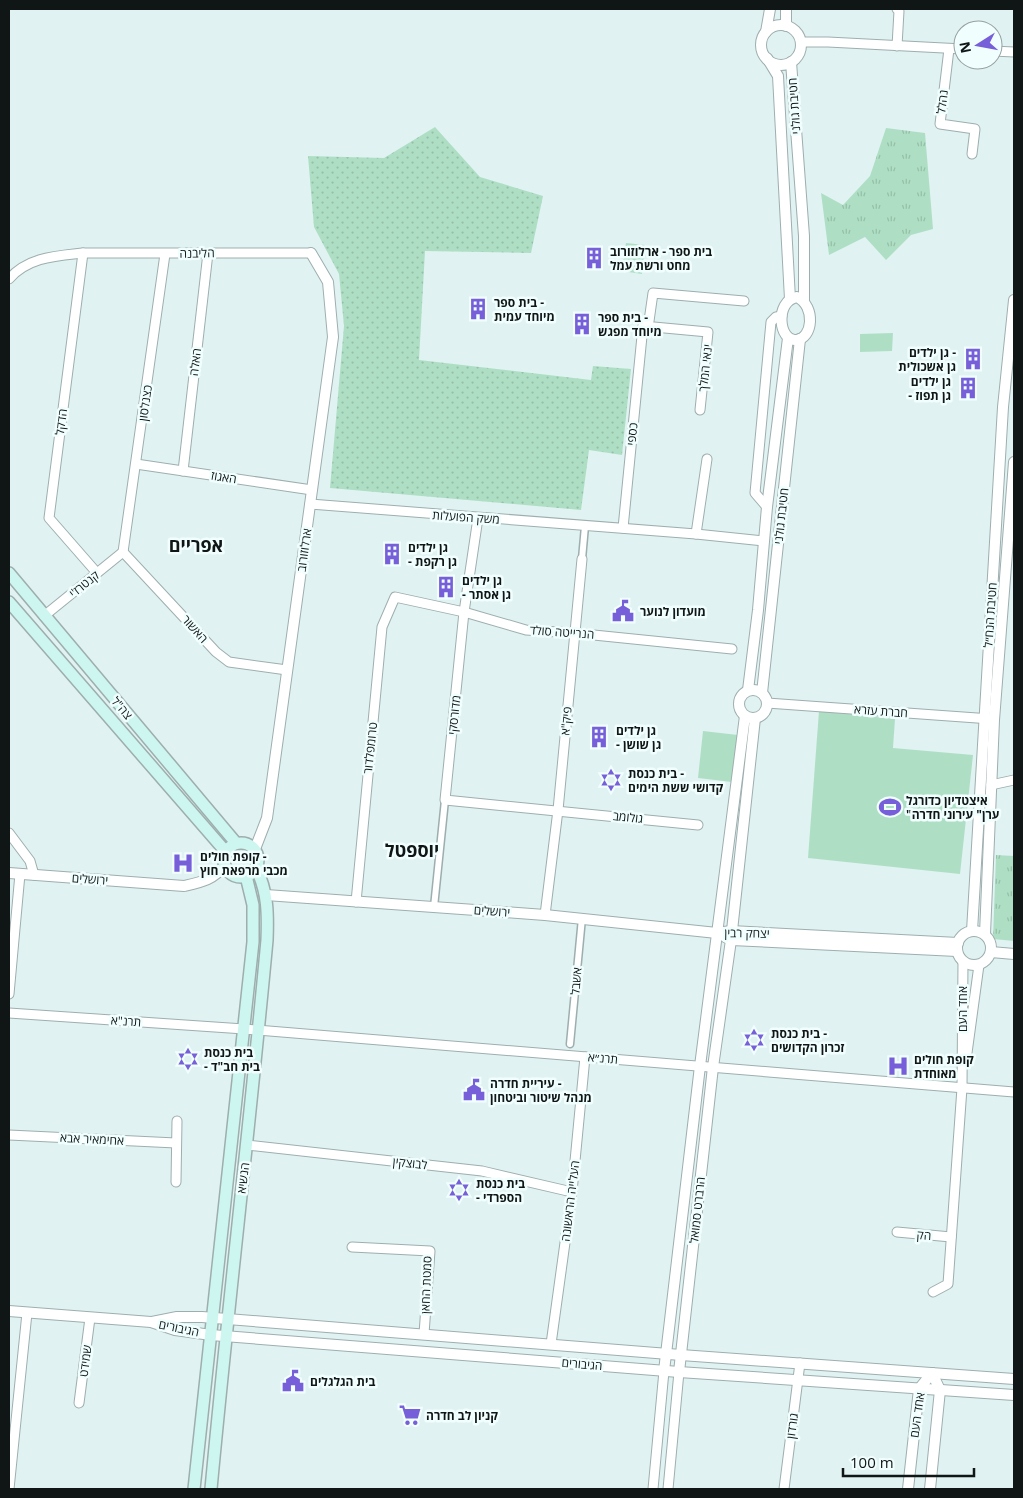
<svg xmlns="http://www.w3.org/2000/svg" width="1023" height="1498" font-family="'Open Sans','Noto Sans Hebrew',sans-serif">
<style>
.grass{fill:url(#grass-dots)}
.park{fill:url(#park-tufts)}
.pitch{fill:#aedfc5}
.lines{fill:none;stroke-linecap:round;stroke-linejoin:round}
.pedestrian-casing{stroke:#9eaeae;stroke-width:9}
.minor-casing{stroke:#9eaeae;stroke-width:11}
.tertiary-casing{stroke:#9eaeae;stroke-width:12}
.secondary-casing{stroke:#9eaeae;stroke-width:14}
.pedestrian{stroke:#fff;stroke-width:6}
.minor{stroke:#fff;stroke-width:9}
.tertiary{stroke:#fff;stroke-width:10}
.secondary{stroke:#ccf6ef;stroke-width:11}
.labels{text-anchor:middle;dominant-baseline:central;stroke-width:5;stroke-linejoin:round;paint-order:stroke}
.street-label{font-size:12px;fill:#101616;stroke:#f1fefe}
.poi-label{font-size:12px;font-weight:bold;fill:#101616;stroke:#f1fefe;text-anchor:start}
.district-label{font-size:18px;font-weight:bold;fill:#101616;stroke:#f1fefe}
</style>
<defs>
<pattern id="grass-dots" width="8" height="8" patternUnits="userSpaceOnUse" patternTransform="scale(1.25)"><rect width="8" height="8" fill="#aedfc5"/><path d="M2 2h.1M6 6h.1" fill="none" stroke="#95bfa8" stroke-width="1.8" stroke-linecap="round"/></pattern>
<pattern id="park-tufts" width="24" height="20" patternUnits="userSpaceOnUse" patternTransform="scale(1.25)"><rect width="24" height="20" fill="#aedfc5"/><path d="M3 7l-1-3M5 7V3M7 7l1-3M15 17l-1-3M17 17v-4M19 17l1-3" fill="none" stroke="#95bfa8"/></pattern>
</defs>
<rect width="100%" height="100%" fill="#e1f2f2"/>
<path class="grass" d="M435,127l45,50 63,19 -12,57 -106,-2 -6,109 172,20 2,-14 38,3 -9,86 -33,-5 -8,60 -251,-22 14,-162 -5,-52 -25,-47 -6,-71 76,2z"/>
<g class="park">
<path d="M886,128l39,5 8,96 -22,6 -25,25 -21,-23 -36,18 -8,-62 22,12 27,-29z"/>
<path d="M996,855l18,1v85l-21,-2z"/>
</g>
<g class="pitch">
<path d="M626,243l19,2 -3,29 -20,-3z"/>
<path d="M893,333l-1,18 -32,1v-18z"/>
<path d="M819,711l76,8 -2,29 80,7 -13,119 -152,-16z"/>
<path d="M703,731l35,4 -6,47 -34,-4z"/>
</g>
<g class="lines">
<g class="pedestrian-casing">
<g id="pedestrian">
<path d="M582,559l3,-33"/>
<path d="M434,907l11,-107"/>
<path d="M570,1044l12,-126"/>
</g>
</g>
<g class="minor-casing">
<g id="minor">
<path d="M801,42h27l135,7"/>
<path d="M897,46l2,-35 -2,-2"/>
<path d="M949,49l-9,75 35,5 -3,25"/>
<path d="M993,51l21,1"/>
<path d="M83,253l-34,265 48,55"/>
<path d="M9,279c19,-22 47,-23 74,-26h228"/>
<path d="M643,326l65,6 -8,78"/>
<path d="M136,464l176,26"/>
<path d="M183,471l25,-218"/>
<path d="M310,504l386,30 68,7"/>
<path d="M767,507l-12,-14 16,-171 5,-5 6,-1"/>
<path d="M478,518l-14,94 -19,188 253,25"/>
<path d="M623,528l20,-202 6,-5 4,-28 91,8"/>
<path d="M696,534l11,-75"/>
<path d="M123,552l42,-298"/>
<path d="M123,552l93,100 13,10 58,8"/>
<path d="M44,616l79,-64"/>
<path d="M767,703l224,16"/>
<path d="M991,785l23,-5"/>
<path d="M9,833l21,28 4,14"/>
<path d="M356,902l26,-275 13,-30 69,15 62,18 48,3 158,16"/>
<path d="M545,915l13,-105 24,-251"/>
<path d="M9,994l11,-120"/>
<path d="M9,1013l235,16 770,63"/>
<path d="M967,1053l12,-88"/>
<path d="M9,1135l167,8"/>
<path d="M247,1145l235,26 90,21"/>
<path d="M176,1182l1,-61"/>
<path d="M897,1232l54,5"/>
<path d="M352,1247l78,4 -6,83"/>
<path d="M933,1292l15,-8 14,-196 1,-127"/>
<path d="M551,1344l21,-152 13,-135"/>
<path d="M79,1403l11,-85"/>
<path d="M9,1489l18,-176"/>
<path d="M653,1489l11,-118"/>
<path d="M668,1489l11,-117"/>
<path d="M784,1489l16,-126"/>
</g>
</g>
<g class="tertiary-casing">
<g id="tertiary">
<path d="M786,9v17"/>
<circle cx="781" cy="45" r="20"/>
<path d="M766,32l4,-23"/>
<path d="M767,58l11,18 12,223"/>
<path d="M791,62l13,174v64"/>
<path d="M797,297c19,9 16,42 -1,43 -17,2 -22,-39 1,-43z"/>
<circle cx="753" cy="704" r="14"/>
<path d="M748,690l10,-80 9,-103 21,-169"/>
<path d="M762,693l38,-354"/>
<path d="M255,849l12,-31 66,-481 -5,-55 -17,-29"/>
<path d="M9,873l175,13c18,-4 29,-6 41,-21"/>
<path d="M266,895l279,20 172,18 14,-2 227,12"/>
<circle cx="974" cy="948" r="17"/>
<path d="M972,931l31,-524 11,-107"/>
<path d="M985,934l9,-214 20,-258"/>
<path d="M725,937l6,3 226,11"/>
<path d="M991,952l23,2"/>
<path d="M9,1311l142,11 24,8 36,5 468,37 335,23"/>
<path d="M152,1322l25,-5h25l479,38 333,24"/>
<path d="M664,1371l36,-305 45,-350"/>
<path d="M679,1372l34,-305 18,-127 24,-222"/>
<path d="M908,1489l11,-100 13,-16"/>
<path d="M930,1489l10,-99 -8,-17"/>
</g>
</g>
<g class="secondary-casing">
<g id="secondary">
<path d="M9,573l227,270"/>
<path d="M9,602l217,250"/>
<circle cx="241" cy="860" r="17"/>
<path d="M194,1489l59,-547v-37l-7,-29"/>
<path d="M211,1489c17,-183 39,-365 56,-549 1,-26 1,-48 -11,-72"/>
</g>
</g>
<use href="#pedestrian" class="pedestrian"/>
<use href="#minor" class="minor"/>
<use href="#tertiary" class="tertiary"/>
<use href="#secondary" class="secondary"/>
</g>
<defs>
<g id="building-bare" transform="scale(1.725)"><path d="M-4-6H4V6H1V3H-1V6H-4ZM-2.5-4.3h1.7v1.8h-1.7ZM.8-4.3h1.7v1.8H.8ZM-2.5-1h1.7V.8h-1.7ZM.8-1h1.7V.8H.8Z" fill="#765fd9" stroke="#f1fefe" stroke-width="2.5" paint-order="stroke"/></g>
<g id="civic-bare" transform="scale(1.725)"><path d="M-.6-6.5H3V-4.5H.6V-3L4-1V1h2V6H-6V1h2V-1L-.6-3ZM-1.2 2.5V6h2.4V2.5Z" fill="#765fd9" stroke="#f1fefe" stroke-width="2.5" paint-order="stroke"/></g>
<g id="synagogue-bare" transform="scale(1.725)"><path d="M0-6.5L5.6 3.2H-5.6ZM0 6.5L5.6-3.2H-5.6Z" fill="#765fd9" stroke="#f1fefe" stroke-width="2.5" paint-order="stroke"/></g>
<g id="stadium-bare" transform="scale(1.725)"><path d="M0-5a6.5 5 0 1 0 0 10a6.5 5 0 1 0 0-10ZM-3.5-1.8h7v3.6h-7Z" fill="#765fd9" stroke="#f1fefe" stroke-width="2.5" paint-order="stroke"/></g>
<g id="hospital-bare" transform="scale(1.725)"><path d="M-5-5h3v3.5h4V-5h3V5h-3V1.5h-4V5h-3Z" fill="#765fd9" stroke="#f1fefe" stroke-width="2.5" paint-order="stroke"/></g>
<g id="supermarket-bare" transform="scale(1.725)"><path d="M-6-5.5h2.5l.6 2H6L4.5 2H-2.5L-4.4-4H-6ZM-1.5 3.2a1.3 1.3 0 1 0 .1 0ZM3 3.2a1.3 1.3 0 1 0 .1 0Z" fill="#765fd9" stroke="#f1fefe" stroke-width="2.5" paint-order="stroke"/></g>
</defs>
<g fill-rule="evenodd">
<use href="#building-bare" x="594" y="258"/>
<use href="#building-bare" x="478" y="309"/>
<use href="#building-bare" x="582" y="324"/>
<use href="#building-bare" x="973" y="359"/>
<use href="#building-bare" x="968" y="388"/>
<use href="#building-bare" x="392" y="554"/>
<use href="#building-bare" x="446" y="587"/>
<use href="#civic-bare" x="623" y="611"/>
<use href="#building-bare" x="599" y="737"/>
<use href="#synagogue-bare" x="611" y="780"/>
<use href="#stadium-bare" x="890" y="807"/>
<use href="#hospital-bare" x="183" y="863"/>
<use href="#synagogue-bare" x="754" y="1040"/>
<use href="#synagogue-bare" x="188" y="1059"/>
<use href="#hospital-bare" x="898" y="1066"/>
<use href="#civic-bare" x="474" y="1090"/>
<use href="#synagogue-bare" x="459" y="1190"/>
<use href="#civic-bare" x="293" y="1381"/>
<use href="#supermarket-bare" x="410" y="1415"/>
</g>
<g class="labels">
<g class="street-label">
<text transform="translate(942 102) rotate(-83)">נהלל</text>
<text transform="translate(794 106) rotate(-94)">חטיבת גולני</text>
<text transform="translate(197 253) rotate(-1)">הליבנה</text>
<text transform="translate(195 362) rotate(-83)">האלה</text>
<text transform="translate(705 368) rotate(-84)">ינאי המלך</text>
<text transform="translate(145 403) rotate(-82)">כצנלסון</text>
<text transform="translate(61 422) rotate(-83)">הדקל</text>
<text transform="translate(632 434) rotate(-84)">כספי</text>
<text transform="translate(224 477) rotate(9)">האגוז</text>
<text transform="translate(781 516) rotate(-84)">חטיבת גולני</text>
<text transform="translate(466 517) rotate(4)">משק הפועלות</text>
<text transform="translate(304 550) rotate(-82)">ארלוזורוב</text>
<text transform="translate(84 584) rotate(-39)">קנטרז'י</text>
<text transform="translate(990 615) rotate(-86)">חטיבת הנח״ל</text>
<text transform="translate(195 629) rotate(48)">האשור</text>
<text transform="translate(562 632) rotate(4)">הנרייטה סולד</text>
<text transform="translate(122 708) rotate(50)">צה"ל</text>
<text transform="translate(881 711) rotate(4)">חברת עזרא</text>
<text transform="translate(454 715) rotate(-84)">מדורסקי</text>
<text transform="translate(566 721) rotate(-85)">פיק"א</text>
<text transform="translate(370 748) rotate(-84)">טרומפלדור</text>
<text transform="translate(628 817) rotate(6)">גולומב</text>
<text transform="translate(90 879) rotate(4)">ירושלים</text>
<text transform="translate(492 911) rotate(4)">ירושלים</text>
<text transform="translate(747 933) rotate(1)">יצחק רבין</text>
<text transform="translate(576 981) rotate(-85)">אשבל</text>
<text transform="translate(962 1009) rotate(-90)">אחד העם</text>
<text transform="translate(126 1021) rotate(4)">תרנ"א</text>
<text transform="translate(603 1058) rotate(5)">תרנ״א</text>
<text transform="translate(92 1139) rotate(3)">אחימאיר אבא</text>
<text transform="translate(410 1163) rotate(6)">לבוצקין</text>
<text transform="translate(243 1178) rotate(-83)">הנשיא</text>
<text transform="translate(570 1201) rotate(-83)">העלייה הראשונה</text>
<text transform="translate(697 1210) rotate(-84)">הרברט סמואל</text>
<text transform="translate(924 1235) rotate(4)">הק</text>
<text transform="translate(426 1285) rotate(-88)">סמטת החאן</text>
<text transform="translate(179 1328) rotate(12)">הגיבורים</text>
<text transform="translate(85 1361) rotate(-83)">שמידט</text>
<text transform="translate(582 1364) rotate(5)">הגיבורים</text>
<text transform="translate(917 1415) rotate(-82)">אחד העם</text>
<text transform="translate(792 1426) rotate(-82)">גורדון</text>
</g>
<g class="poi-label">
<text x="610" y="251">בית ספר - ארלוזורוב<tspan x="610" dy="14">מחט ורשת עמל</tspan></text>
<text x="494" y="302">בית ספר -<tspan x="494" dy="14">מיוחד עמית</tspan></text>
<text x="598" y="317">בית ספר -<tspan x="598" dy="14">מיוחד מפגש</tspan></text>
<text x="956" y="352" text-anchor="end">גן ילדים -<tspan x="956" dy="14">גן אשכולית</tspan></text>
<text x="951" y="381" text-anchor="end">גן ילדים<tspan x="951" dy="14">- גן תפוז</tspan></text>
<text x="408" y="547">גן ילדים<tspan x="408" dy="14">- גן רקפת</tspan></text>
<text x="462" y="580">גן ילדים<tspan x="462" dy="14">- גן אסתר</tspan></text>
<text x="640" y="611">מועדון לנוער</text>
<text x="616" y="730">גן ילדים<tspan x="616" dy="14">- גן שושן</tspan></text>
<text x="628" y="773">בית כנסת -<tspan x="628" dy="14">קדושי ששת הימים</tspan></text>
<text x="906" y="800">איצטדיון כדורגל<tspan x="906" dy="14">"ערן" עירוני חדרה</tspan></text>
<text x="200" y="856">קופת חולים -<tspan x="200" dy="14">מכבי מרפאת חוץ</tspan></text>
<text x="771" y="1033">בית כנסת -<tspan x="771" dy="14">זכרון הקדושים</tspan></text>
<text x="204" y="1052">בית כנסת<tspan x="204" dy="14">- בית חב"ד</tspan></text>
<text x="914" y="1059">קופת חולים<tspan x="914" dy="14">מאוחדת</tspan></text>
<text x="490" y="1083">עיריית חדרה -<tspan x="490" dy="14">מנהל שיטור וביטחון</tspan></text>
<text x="476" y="1183">בית כנסת<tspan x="476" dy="14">- הספרדי</tspan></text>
<text x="310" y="1381">בית הגלגלים</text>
<text x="426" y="1415">קניון לב חדרה</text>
</g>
<g class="district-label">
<text x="196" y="545">אפריים</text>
<text x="412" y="850">יוספטל</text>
</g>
</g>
<rect width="1023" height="1498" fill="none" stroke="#101616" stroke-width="20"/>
<g transform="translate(978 45) rotate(259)"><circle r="24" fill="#f1fefe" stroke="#97a1a1"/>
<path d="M0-4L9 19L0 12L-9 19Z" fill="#765fd9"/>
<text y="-8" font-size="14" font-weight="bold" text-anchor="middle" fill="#101616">N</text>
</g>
<path d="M843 1468v8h131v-8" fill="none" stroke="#101616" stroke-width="2.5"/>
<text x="850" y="1468" font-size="15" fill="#101616" stroke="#f1fefe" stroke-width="4" paint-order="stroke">100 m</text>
</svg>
